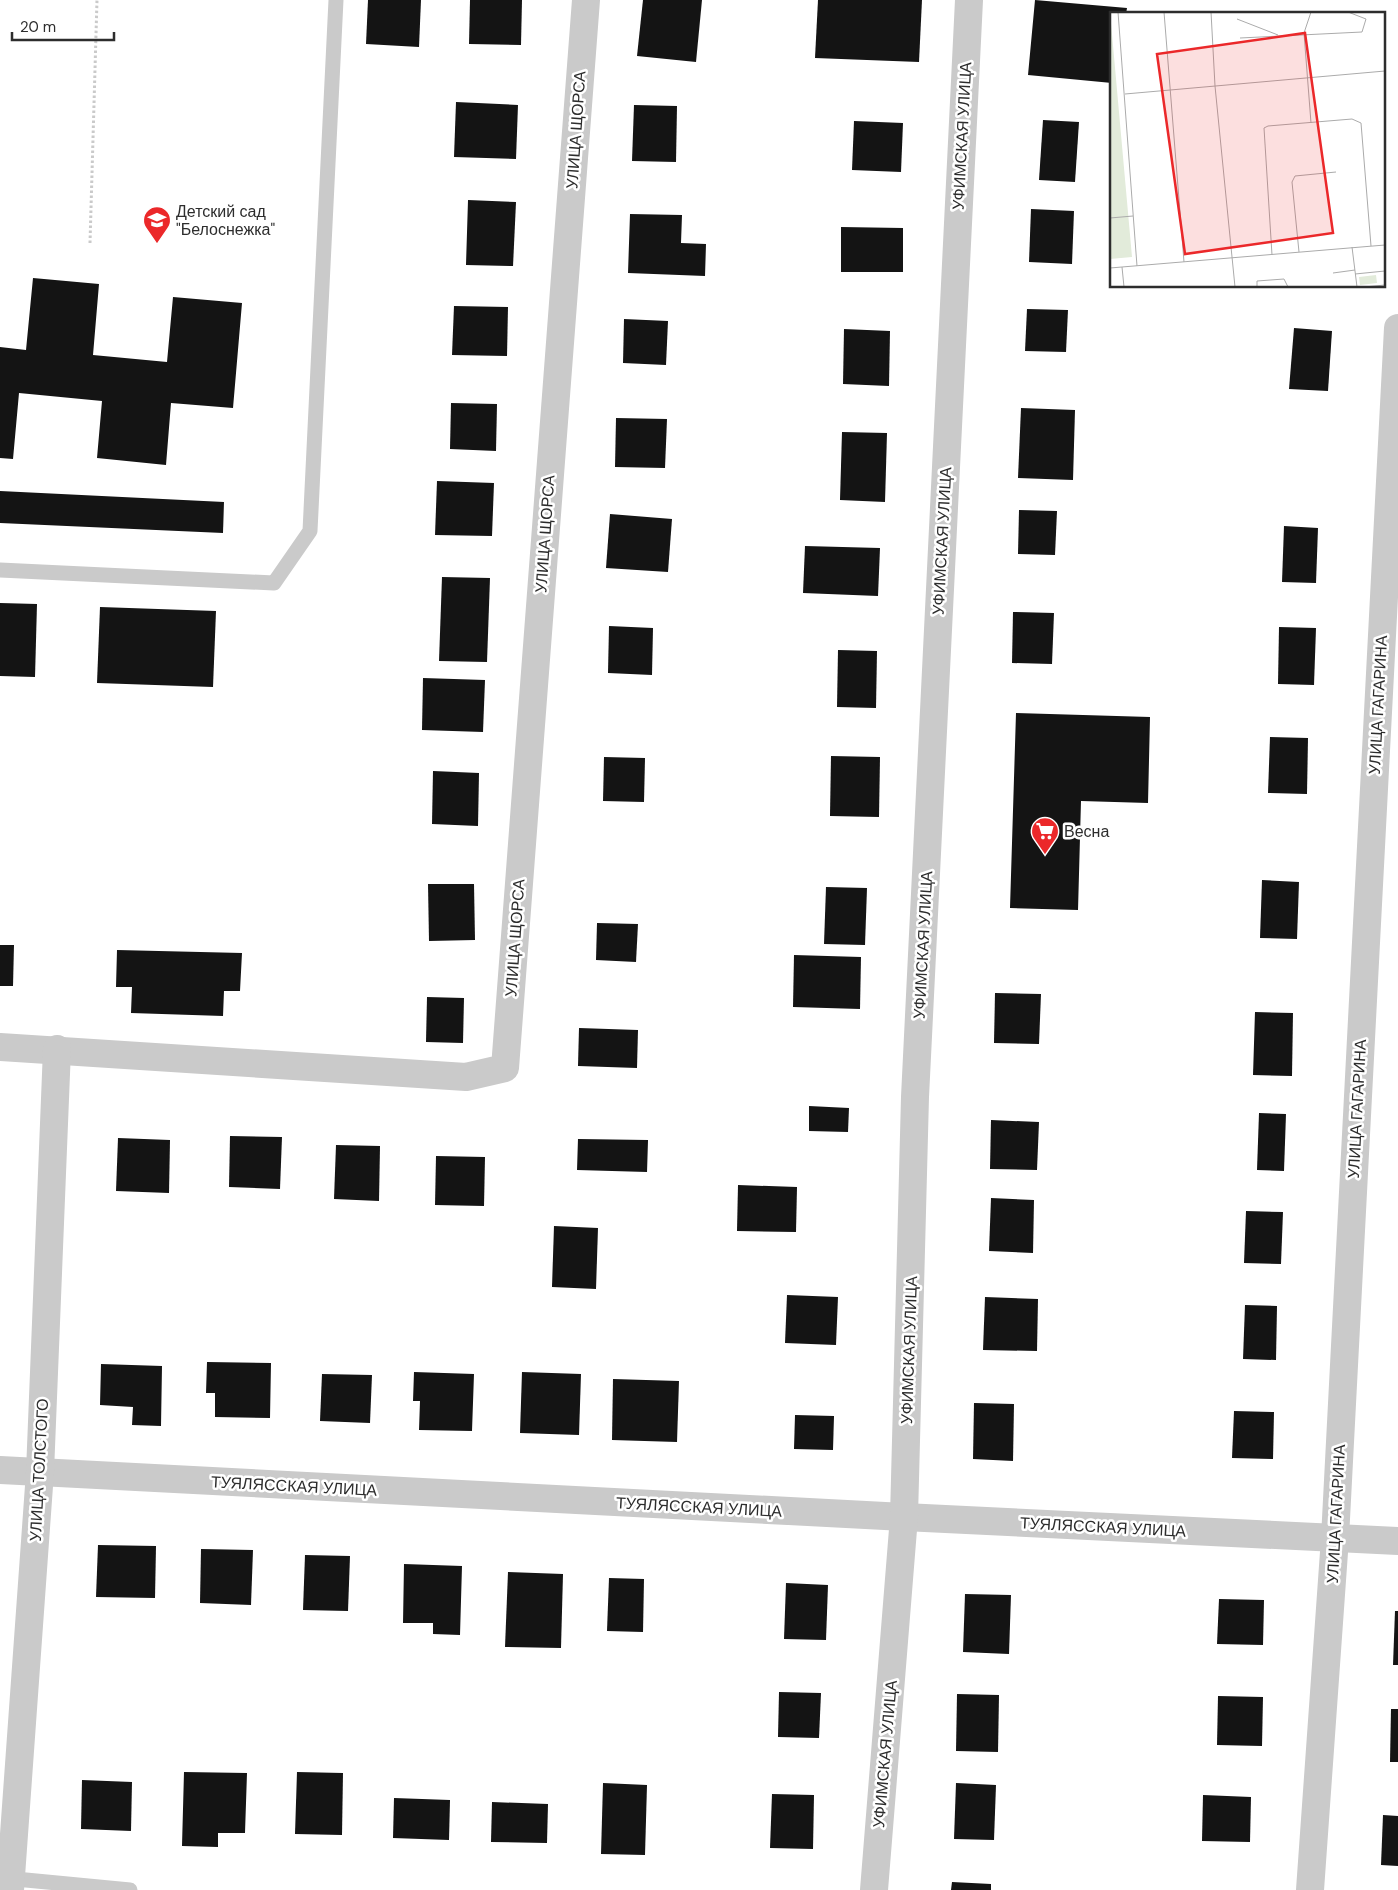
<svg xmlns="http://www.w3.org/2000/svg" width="1398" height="1890" font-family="'DM Sans',sans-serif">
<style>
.building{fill:#141414}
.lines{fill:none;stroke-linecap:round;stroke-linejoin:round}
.path{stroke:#cacaca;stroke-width:3;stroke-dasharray:2.5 2.5;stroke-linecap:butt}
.service{stroke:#cacaca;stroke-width:15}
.minor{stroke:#cacaca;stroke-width:28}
.labels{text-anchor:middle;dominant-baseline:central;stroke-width:5;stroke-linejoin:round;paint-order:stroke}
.street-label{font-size:16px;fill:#2d2d2d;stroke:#fff}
.poi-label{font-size:16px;fill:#2d2d2d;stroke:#fff;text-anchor:start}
.inset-road{fill:none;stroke:#ababab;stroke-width:1}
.view{fill:#eb282a;fill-opacity:0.15;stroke:#eb282a;stroke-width:2.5}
.inset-edge{fill:none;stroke:#2d2d2d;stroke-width:2.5}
</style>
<rect width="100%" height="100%" fill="#fff"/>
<g class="building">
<path d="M368,0h53l-2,47 -53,-3z"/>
<path d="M470,0h52l-1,45 -52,-1z"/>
<path d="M643,0h59l-6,62 -59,-6z"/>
<path d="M818,0h104l-3,62 -104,-4z"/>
<path d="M1035,0l92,8 -1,6h-14v69l-84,-8z"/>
<path d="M456,102l62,3 -2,54 -62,-2z"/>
<path d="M634,105l43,1 -1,56 -44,-1z"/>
<path d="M1043,120l36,2 -4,60 -36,-2z"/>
<path d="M854,121l49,2 -2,49 -49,-2z"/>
<path d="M468,200l48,2 -3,64 -47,-1z"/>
<path d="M1031,209l43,2 -2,53 -43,-2z"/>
<path d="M630,214l52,1 -1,28 25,1 -1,32 -77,-3z"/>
<path d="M841,227l62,1v44h-62z"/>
<path d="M33,278l66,6 -6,71 74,7 6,-65 69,6 -9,105 -62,-5 -5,62 -69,-7 5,-57 -83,-8 -6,66 -13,-1v-111l26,3z"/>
<path d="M454,306l54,1 -1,49 -55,-1z"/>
<path d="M1027,309l41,1 -2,42 -41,-1z"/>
<path d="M624,319l44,2 -2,44 -43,-2z"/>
<path d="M1294,328l38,3 -4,60 -39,-2z"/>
<path d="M844,329l46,2 -1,55 -46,-2z"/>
<path d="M451,403l46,1 -1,47 -46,-2z"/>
<path d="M1021,408l54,2 -2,70 -55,-2z"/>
<path d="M616,418l51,1 -2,49 -50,-1z"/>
<path d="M842,432l45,1 -2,69 -45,-2z"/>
<path d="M437,481l57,2 -2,53 -57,-1z"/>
<path d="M0,491l224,11 -1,31 -223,-10z"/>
<path d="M1019,510l38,1 -2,44 -37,-1z"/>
<path d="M610,514l62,5 -4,53 -62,-4z"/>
<path d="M1284,526l34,2 -2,55 -34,-1z"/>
<path d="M805,546l75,2 -2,48 -75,-3z"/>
<path d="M442,577l48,1 -3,84 -48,-1z"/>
<path d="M0,603l37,1 -2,73 -35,-1z"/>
<path d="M100,607l116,4 -3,76 -116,-4z"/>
<path d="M1013,612l41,1 -2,51 -40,-1z"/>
<path d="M609,626l44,2 -1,47 -44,-2z"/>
<path d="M1279,627l37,1 -2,57 -36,-1z"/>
<path d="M838,650l39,1 -1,57 -39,-1z"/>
<path d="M423,678l62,2 -2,52 -61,-2z"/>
<path d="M1016,713l134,4 -2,86 -67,-2 -3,109 -68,-2z"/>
<path d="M1270,737l38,1 -1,56 -39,-1z"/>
<path d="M831,756l49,1 -1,60 -49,-1z"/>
<path d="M604,757l41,1 -1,44 -41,-1z"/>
<path d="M433,771l46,2 -1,53 -46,-2z"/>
<path d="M1262,880l37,2 -2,57 -37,-1z"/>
<path d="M428,884h46l1,56 -46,1z"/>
<path d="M826,887l41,1 -2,57 -41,-1z"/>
<path d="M597,923l41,1 -2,38 -40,-2z"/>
<path d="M0,945h14l-1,41h-13z"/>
<path d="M117,950l125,3 -2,38h-16l-1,25 -92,-3 1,-26h-16z"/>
<path d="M794,955l67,2 -1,52 -67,-2z"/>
<path d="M995,993l46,1 -2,50 -45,-1z"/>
<path d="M427,997l37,1 -1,45 -37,-1z"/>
<path d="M1255,1012l38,1 -1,63 -39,-1z"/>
<path d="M579,1028l59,2 -1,38 -59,-2z"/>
<path d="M809,1106l40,2 -1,24 -39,-1z"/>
<path d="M1259,1113l27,1 -2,57 -27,-1z"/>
<path d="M991,1120l48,2 -2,48 -47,-1z"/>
<path d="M230,1136l52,1 -2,52 -51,-2z"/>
<path d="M118,1138l52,2 -1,53 -53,-2z"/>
<path d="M578,1139l70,1 -1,32 -70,-2z"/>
<path d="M336,1145l44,1 -1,55 -45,-2z"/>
<path d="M436,1156l49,1 -1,49 -49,-1z"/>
<path d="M738,1185l59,2 -1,45 -59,-1z"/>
<path d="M991,1198l43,2 -1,53 -44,-2z"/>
<path d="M1246,1211l37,1 -2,52 -37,-1z"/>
<path d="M554,1226l44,2 -2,61 -44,-2z"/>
<path d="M787,1295l51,2 -2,48 -51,-2z"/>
<path d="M985,1297l53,2 -1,52 -54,-1z"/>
<path d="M1245,1305l32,1 -1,54 -33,-1z"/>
<path d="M207,1362l64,1 -1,55 -55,-1v-24h-9z"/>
<path d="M101,1364l61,2 -1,60 -29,-1 1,-18 -33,-2z"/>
<path d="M414,1372l60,2 -2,57 -53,-1 1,-29h-7z"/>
<path d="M522,1372l59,2 -2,61 -59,-2z"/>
<path d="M322,1374l50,1 -2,48 -50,-2z"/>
<path d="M613,1379l66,2 -2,61 -65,-2z"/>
<path d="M974,1403l40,1 -1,57 -40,-2z"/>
<path d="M1234,1411l40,1 -1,47 -41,-1z"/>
<path d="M795,1415l39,1 -1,34 -39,-1z"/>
<path d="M98,1545l58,1 -1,52 -59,-1z"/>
<path d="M201,1549l52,1 -2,55 -51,-2z"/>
<path d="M305,1555l45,1 -2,55 -45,-1z"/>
<path d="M404,1564l58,2 -2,69 -27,-1v-11h-30z"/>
<path d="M508,1572l55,2 -2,74 -56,-1z"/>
<path d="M609,1578l35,1 -1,53 -36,-1z"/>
<path d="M786,1583l42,2 -2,55 -42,-1z"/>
<path d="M965,1594l46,1 -2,59 -46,-2z"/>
<path d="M1219,1599l45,1 -1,45 -46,-1z"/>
<path d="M1395,1611h3v54h-5z"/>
<path d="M779,1692l42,1 -2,45 -41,-1z"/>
<path d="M957,1694l42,1 -1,57 -42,-1z"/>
<path d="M1218,1696l45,1 -1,49 -45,-1z"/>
<path d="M1391,1709h7v53h-8z"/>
<path d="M184,1772l63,1 -2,60h-27v14l-36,-1z"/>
<path d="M297,1772l46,1 -1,62 -47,-1z"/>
<path d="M82,1780l50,2 -1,49 -50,-2z"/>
<path d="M603,1783l44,2 -2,70 -44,-1z"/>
<path d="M956,1783l40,2 -2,55 -40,-1z"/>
<path d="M772,1794l42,1 -1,54 -43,-1z"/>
<path d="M1203,1795l48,2 -1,45 -48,-1z"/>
<path d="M394,1798l56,2 -1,40 -56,-2z"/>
<path d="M492,1802l56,2 -1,39 -56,-1z"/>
<path d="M1383,1815l15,1v50l-17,-1z"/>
<path d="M952,1882l39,2v6h-40z"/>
</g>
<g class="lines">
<path class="path" d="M90,243l7,-243"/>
<g class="service">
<path d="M0,570l274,13 36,-52 26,-531"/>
<path d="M5,1878l125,12"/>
</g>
<g class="minor">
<path d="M0,1047l466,30 39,-9 81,-1068"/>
<path d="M0,1470l904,47 494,24"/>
<path d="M10,1890l30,-418 17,-423"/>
<path d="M874,1890l30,-373 11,-420 54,-1097"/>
<path d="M1310,1890l25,-352 63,-1210"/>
</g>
</g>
<defs>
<g id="school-pin" transform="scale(1.4375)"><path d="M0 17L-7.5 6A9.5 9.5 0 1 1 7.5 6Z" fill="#eb282a" stroke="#fff"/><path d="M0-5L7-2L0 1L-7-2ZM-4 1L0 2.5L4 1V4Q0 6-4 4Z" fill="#fff"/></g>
<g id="supermarket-pin" transform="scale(1.4375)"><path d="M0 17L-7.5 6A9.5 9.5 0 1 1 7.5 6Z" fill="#eb282a" stroke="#fff"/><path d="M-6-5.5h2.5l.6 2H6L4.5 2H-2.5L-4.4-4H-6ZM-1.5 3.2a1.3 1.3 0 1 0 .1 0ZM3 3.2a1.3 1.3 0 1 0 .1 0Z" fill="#fff"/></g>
</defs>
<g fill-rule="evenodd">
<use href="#school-pin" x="157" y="220"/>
<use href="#supermarket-pin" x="1045" y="831"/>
</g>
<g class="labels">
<g class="street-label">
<text transform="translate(576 130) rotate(-86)">УЛИЦА ЩОРСА</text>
<text transform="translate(962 136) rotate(-87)">УФИМСКАЯ УЛИЦА</text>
<text transform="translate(545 534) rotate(-86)">УЛИЦА ЩОРСА</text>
<text transform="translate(942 541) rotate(-87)">УФИМСКАЯ УЛИЦА</text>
<text transform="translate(1378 705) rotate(-87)">УЛИЦА ГАГАРИНА</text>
<text transform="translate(515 938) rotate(-86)">УЛИЦА ЩОРСА</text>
<text transform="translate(923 945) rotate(-87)">УФИМСКАЯ УЛИЦА</text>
<text transform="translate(1357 1109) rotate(-87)">УЛИЦА ГАГАРИНА</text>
<text transform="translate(909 1350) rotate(-88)">УФИМСКАЯ УЛИЦА</text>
<text transform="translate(39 1470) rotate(-87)">УЛИЦА ТОЛСТОГО</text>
<text transform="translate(294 1486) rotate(3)">ТУЯЛЯССКАЯ УЛИЦА</text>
<text transform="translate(699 1507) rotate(3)">ТУЯЛЯССКАЯ УЛИЦА</text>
<text transform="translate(1336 1514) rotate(-87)">УЛИЦА ГАГАРИНА</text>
<text transform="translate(1103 1527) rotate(3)">ТУЯЛЯССКАЯ УЛИЦА</text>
<text transform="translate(885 1754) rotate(-85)">УФИМСКАЯ УЛИЦА</text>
</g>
<g class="poi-label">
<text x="176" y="211">Детский сад<tspan x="176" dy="18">"Белоснежка"</tspan></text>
<text x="1064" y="831">Весна</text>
</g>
</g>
<g transform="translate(1110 12)">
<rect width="275" height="275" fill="#fff"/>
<path d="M0,0l22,245 -22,2zM266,263l1,8 -17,2 -1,-8z" fill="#e2ebda"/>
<path class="inset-road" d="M8,0l19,254M54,0l20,250M101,0l4,74 20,201M201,0l-7,21 7,90M127,7l41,16M130,26l122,-6 4,-13 -18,-7M15,82l260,-23M0,206l23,-2M242,235l5,40M189,240l-7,-70 3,-6 41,-4M162,243l-8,-127 4,-2 84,-7 9,4 10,123M12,255l2,20M0,256l275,-23M223,261l22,-3M245,262l30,-3M147,275v-6l27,-2 4,8M254,275l21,-2"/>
<path class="view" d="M195,21l28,200 -148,21 -28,-200z"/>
<rect width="275" height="275" class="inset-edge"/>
</g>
<path d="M12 32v8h102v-8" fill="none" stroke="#2d2d2d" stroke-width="2.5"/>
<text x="20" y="32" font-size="15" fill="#2d2d2d" stroke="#ffffff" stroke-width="4" paint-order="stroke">20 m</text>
</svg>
